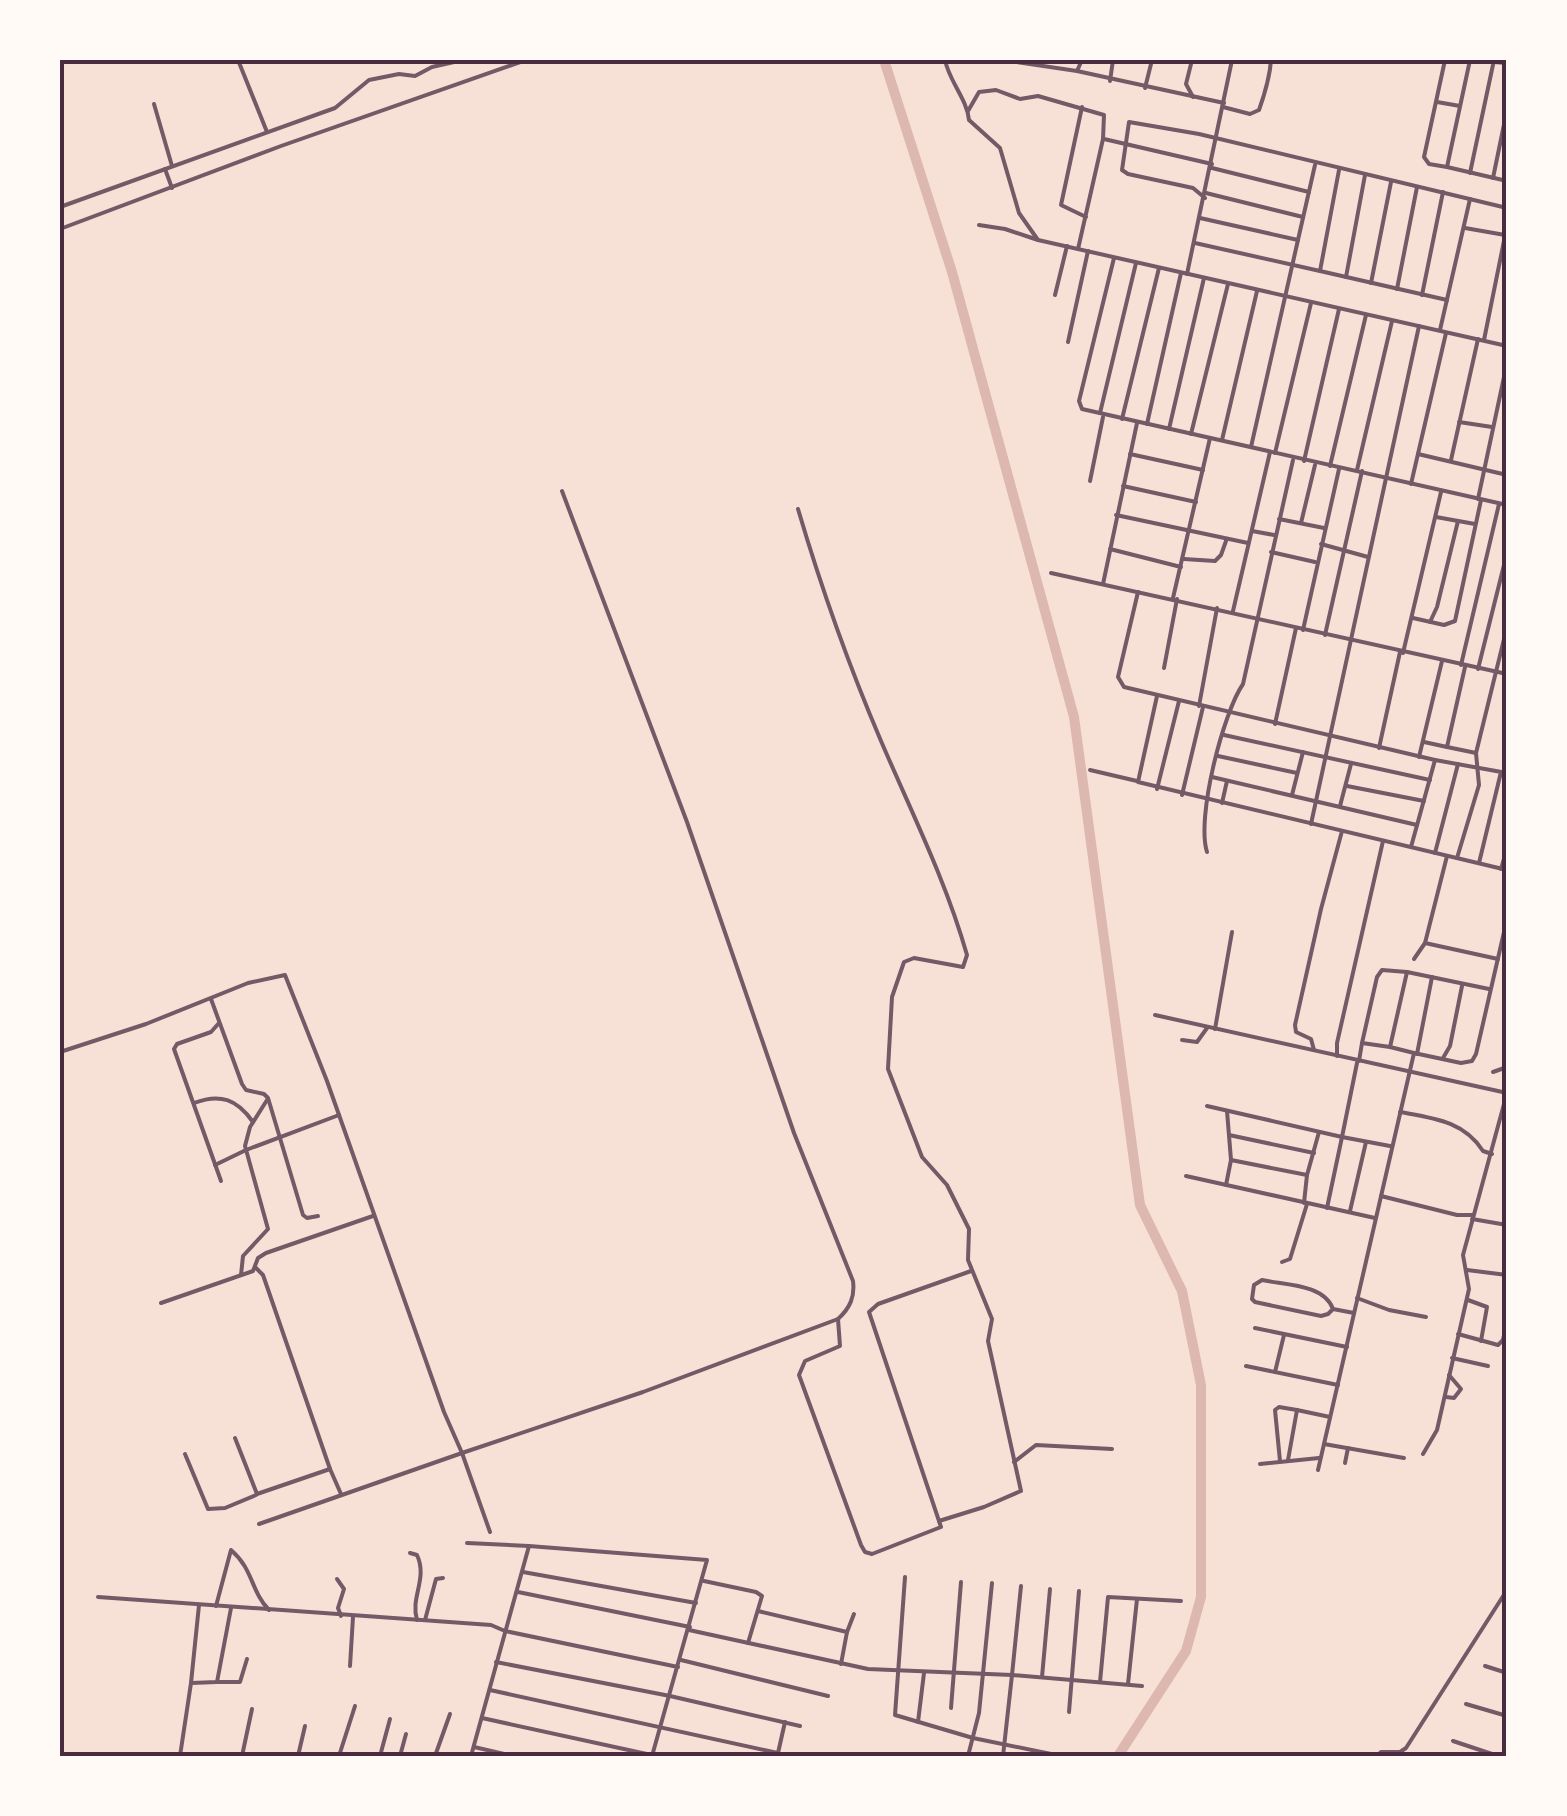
<svg xmlns="http://www.w3.org/2000/svg" width="1567" height="1816" font-family="'Varela Round',sans-serif">
<style>
.lines{fill:none;stroke-linecap:round;stroke-linejoin:round}
.river{stroke:#dcb8b0;stroke-width:10}
.minor{stroke:#755966;stroke-width:4}
.neatline{fill:none;stroke:#4a2c40;stroke-width:4}
</style>
<rect width="100%" height="100%" fill="#f7e1d7"/>
<g class="lines">
<path class="river" d="M884,60l68,212 122,445 66,488 42,86 19,94v212l-15,54 -68,105"/>
<g class="minor">
<path d="M238,60l29,72"/>
<path d="M945,60c4,21 22,39 24,60l31,28 19,65 19,27"/>
<path d="M1003,60l74,11 147,32"/>
<path d="M1192,60l-6,24 7,13"/>
<path d="M1445,60l-21,97 5,7 18,3"/>
<path d="M1470,60l-23,107 60,14"/>
<path d="M1494,62l13,1"/>
<path d="M1077,71l5,-11"/>
<path d="M1110,81l3,-21"/>
<path d="M1145,88l7,-28"/>
<path d="M1437,102l23,4"/>
<path d="M154,104l18,62"/>
<path d="M1082,107l-21,98 25,12"/>
<path d="M1223,107l27,7 9,-4c5,-14 11,-35 12,-50"/>
<path d="M968,111l11,-19 17,-2 24,9 18,-3 66,19 -1,24 -25,110"/>
<path d="M1104,139l108,25"/>
<path d="M1212,168l97,24"/>
<path d="M165,169l7,19"/>
<path d="M1470,173l24,-113"/>
<path d="M1493,178l14,-68"/>
<path d="M1206,193l97,24"/>
<path d="M1205,198l-12,-10 -65,-14 -6,-4 7,-48 70,12 308,74"/>
<path d="M60,207l275,-99 34,-28 30,-6 16,2 17,-9 31,-7"/>
<path d="M1200,218l98,22"/>
<path d="M979,225l26,4 33,11 469,106"/>
<path d="M1465,228l40,7"/>
<path d="M60,229l221,-83 245,-86"/>
<path d="M1195,243l125,28 19,-101"/>
<path d="M1114,258l-35,143 3,8 425,96"/>
<path d="M1320,271l127,29"/>
<path d="M1187,274l45,-214"/>
<path d="M1346,277l19,-102"/>
<path d="M1371,283l20,-101"/>
<path d="M1397,289l20,-102"/>
<path d="M1055,295l12,-49"/>
<path d="M1422,295l21,-103"/>
<path d="M1440,330l30,-131"/>
<path d="M1484,340l23,-114"/>
<path d="M1068,342l20,-91"/>
<path d="M1100,413l36,-150"/>
<path d="M1122,419l37,-151"/>
<path d="M1459,422l33,5"/>
<path d="M1147,424l34,-151"/>
<path d="M1169,429l35,-151"/>
<path d="M1191,434l37,-150"/>
<path d="M1222,440l35,-149"/>
<path d="M1251,447l64,-282"/>
<path d="M1275,453l36,-150"/>
<path d="M1130,454l73,16"/>
<path d="M1418,454l89,21"/>
<path d="M1451,460l27,-121"/>
<path d="M1304,461l35,-152"/>
<path d="M1330,466l36,-151"/>
<path d="M1357,470l35,-149"/>
<path d="M1090,481l13,-64"/>
<path d="M1411,484l35,-151"/>
<path d="M1123,486l73,16"/>
<path d="M1478,499l29,-136"/>
<path d="M798,509c23,78 51,157 83,232 30,70 65,140 86,214l-4,12 -49,-9 -10,4 -12,35 -4,72 34,88 25,28 22,44 -1,31 24,59 -4,22 33,150 -37,16 -45,14"/>
<path d="M1116,515l132,28"/>
<path d="M1436,517l39,7"/>
<path d="M1279,519l45,9"/>
<path d="M1301,523l14,-58"/>
<path d="M1252,531l22,4"/>
<path d="M1321,544l47,13"/>
<path d="M1110,549l71,18"/>
<path d="M1271,552l44,10"/>
<path d="M1184,559l31,2 6,-6 5,-14"/>
<path d="M1051,573l456,101"/>
<path d="M1103,584l34,-161"/>
<path d="M1138,592l-20,85 6,10 311,73 -24,87"/>
<path d="M1173,598l37,-160"/>
<path d="M1233,611l37,-159"/>
<path d="M1413,618l31,7 11,-4 26,-121"/>
<path d="M1430,622l7,-15 21,-86"/>
<path d="M1303,630l36,-161"/>
<path d="M1325,635l37,-164"/>
<path d="M1403,653l38,-161"/>
<path d="M1461,665l38,-161"/>
<path d="M1164,668l13,-69"/>
<path d="M1478,669l29,-116"/>
<path d="M1157,696l-19,86 369,88"/>
<path d="M1199,706l18,-98"/>
<path d="M1275,724l21,-96"/>
<path d="M1224,735l206,45"/>
<path d="M1424,742l23,5 18,-80"/>
<path d="M1447,747l29,6"/>
<path d="M1379,748l21,-96"/>
<path d="M1218,756l79,17"/>
<path d="M1419,757l23,-96"/>
<path d="M1435,760l72,13"/>
<path d="M1090,770l47,11"/>
<path d="M1212,777l205,48"/>
<path d="M1347,786l77,15"/>
<path d="M1157,789l22,-88"/>
<path d="M1182,795l21,-88"/>
<path d="M1292,795l11,-43"/>
<path d="M1222,803l5,-22"/>
<path d="M1340,806l11,-42"/>
<path d="M1311,824l108,-498"/>
<path d="M1207,852c-11,-34 16,-139 36,-168l50,-224"/>
<path d="M1435,853l23,-89"/>
<path d="M1457,858l22,-73 -3,-32 31,-126"/>
<path d="M1479,863l22,-91"/>
<path d="M1501,869l6,-21"/>
<path d="M1425,943l73,16"/>
<path d="M1414,959l11,-16 22,-87"/>
<path d="M211,999l31,85 4,6 18,4 4,4 35,117 4,3 11,-2"/>
<path d="M1155,1015l352,78"/>
<path d="M219,1023l-8,9 -34,12 -3,5 47,132"/>
<path d="M1215,1029l17,-97"/>
<path d="M1182,1040l15,2 10,-14"/>
<path d="M1390,1047l-28,-4 15,-66 5,-7 25,2 82,17"/>
<path d="M1314,1050l-3,-11 -15,-7 -1,-7 26,-116 21,-78"/>
<path d="M60,1052l86,-28 102,-41 37,-8 42,106 117,331 18,41 181,-61 195,-73c12,-11 17,-22 15,-38l-59,-148 -107,-311 -125,-331"/>
<path d="M1414,1053l47,10 11,-2 4,-7 31,-135"/>
<path d="M1417,1054l15,-77"/>
<path d="M1337,1056v-13l46,-202"/>
<path d="M1443,1058l7,-12 12,-60"/>
<path d="M1359,1061l3,-18"/>
<path d="M1493,1072l14,-5"/>
<path d="M194,1103c26,-10 43,-4 59,19"/>
<path d="M1207,1106l135,31 15,-74"/>
<path d="M1400,1112c33,6 64,9 83,39l9,3"/>
<path d="M1229,1135l85,18"/>
<path d="M1231,1160l76,15"/>
<path d="M215,1165l31,-15 93,-35"/>
<path d="M1186,1176l189,42"/>
<path d="M1226,1185l5,-25 -4,-49"/>
<path d="M1381,1196l76,19h16"/>
<path d="M1304,1203l3,-28 12,-43"/>
<path d="M1327,1208l15,-71 48,9"/>
<path d="M1350,1211l16,-69"/>
<path d="M1472,1219l35,6"/>
<path d="M1282,1262l8,-3 17,-55"/>
<path d="M256,1268l7,7 67,194"/>
<path d="M1467,1270l40,5"/>
<path d="M241,1275l2,-19 25,-27 -23,-83 5,-19 17,-27"/>
<path d="M1357,1298l32,12 37,7"/>
<path d="M1468,1300l19,7 -6,34"/>
<path d="M161,1303l92,-32 5,-13 8,-5 107,-37"/>
<path d="M1333,1309c-9,-25 -48,-24 -71,-29l-8,5 -2,14 3,3 66,14 7,-2 5,-5 21,4"/>
<path d="M838,1319l2,27 -35,15 -6,14 62,170 4,7 7,2 69,-27 -72,-215 9,-8 93,-33"/>
<path d="M1255,1328l92,19"/>
<path d="M1458,1334l40,11 5,-5 4,-19"/>
<path d="M1452,1358l36,8"/>
<path d="M1246,1366l92,19"/>
<path d="M1275,1372l9,-37"/>
<path d="M1446,1397l8,1 7,-9 -12,-14"/>
<path d="M235,1438l22,56 73,-25 11,25"/>
<path d="M1324,1444l80,14"/>
<path d="M185,1454l23,55 17,-1 31,-13"/>
<path d="M1423,1454l14,-24 32,-141 -6,-34 44,-162"/>
<path d="M1288,1460l9,-50 33,7"/>
<path d="M1280,1461l-5,-51 4,-3 18,3"/>
<path d="M1014,1462l22,-17 76,4"/>
<path d="M1345,1463l3,-15"/>
<path d="M1260,1464l59,-6"/>
<path d="M1318,1470l96,-417 -24,-6 17,-75"/>
<path d="M259,1524l203,-71 28,79"/>
<path d="M467,1543l62,3"/>
<path d="M410,1553l7,2c11,24 -7,42 0,65"/>
<path d="M523,1572l173,31"/>
<path d="M905,1577l-10,138 78,23 88,18"/>
<path d="M337,1579l7,10 -6,19 3,8"/>
<path d="M704,1581l52,11 6,4 -14,47"/>
<path d="M518,1592l172,35"/>
<path d="M98,1597l393,28 14,6 173,36"/>
<path d="M216,1606l15,-56c23,20 19,40 38,60"/>
<path d="M758,1611l89,21 -6,32"/>
<path d="M425,1620l11,-41 7,-1"/>
<path d="M1504,1628h3"/>
<path d="M689,1630l179,39 144,6 9,-89"/>
<path d="M847,1632l7,-18"/>
<path d="M681,1660l147,36"/>
<path d="M496,1662l174,34 130,30"/>
<path d="M350,1666l3,-49"/>
<path d="M1485,1666l22,7"/>
<path d="M1042,1677l8,-88"/>
<path d="M217,1682h23l7,-23"/>
<path d="M1100,1682l8,-85 73,4"/>
<path d="M191,1683l8,-78"/>
<path d="M1128,1684l9,-85"/>
<path d="M490,1690l288,63 7,-31"/>
<path d="M1466,1704l41,12"/>
<path d="M951,1708l10,-126"/>
<path d="M1069,1712l10,-121"/>
<path d="M482,1718l174,38"/>
<path d="M918,1722l6,-49"/>
<path d="M1453,1741l45,15"/>
<path d="M474,1747l39,9"/>
<path d="M180,1756l11,-73 26,-1 14,-74"/>
<path d="M242,1756l10,-47"/>
<path d="M298,1756l7,-30"/>
<path d="M339,1756l16,-50"/>
<path d="M380,1756l10,-37"/>
<path d="M400,1756l6,-22"/>
<path d="M435,1756l15,-42"/>
<path d="M471,1756l58,-210 178,14 -55,196"/>
<path d="M968,1756l11,-43 13,-130"/>
<path d="M1003,1756l9,-81 130,11"/>
<path d="M1377,1756l4,-4h19l6,-4 101,-158"/>
</g>
</g>
<rect width="1567" height="1816" fill="none" stroke="#fffaf5" stroke-width="125"/>
<rect x="62" y="62" width="1442" height="1692" class="neatline"/>
</svg>
